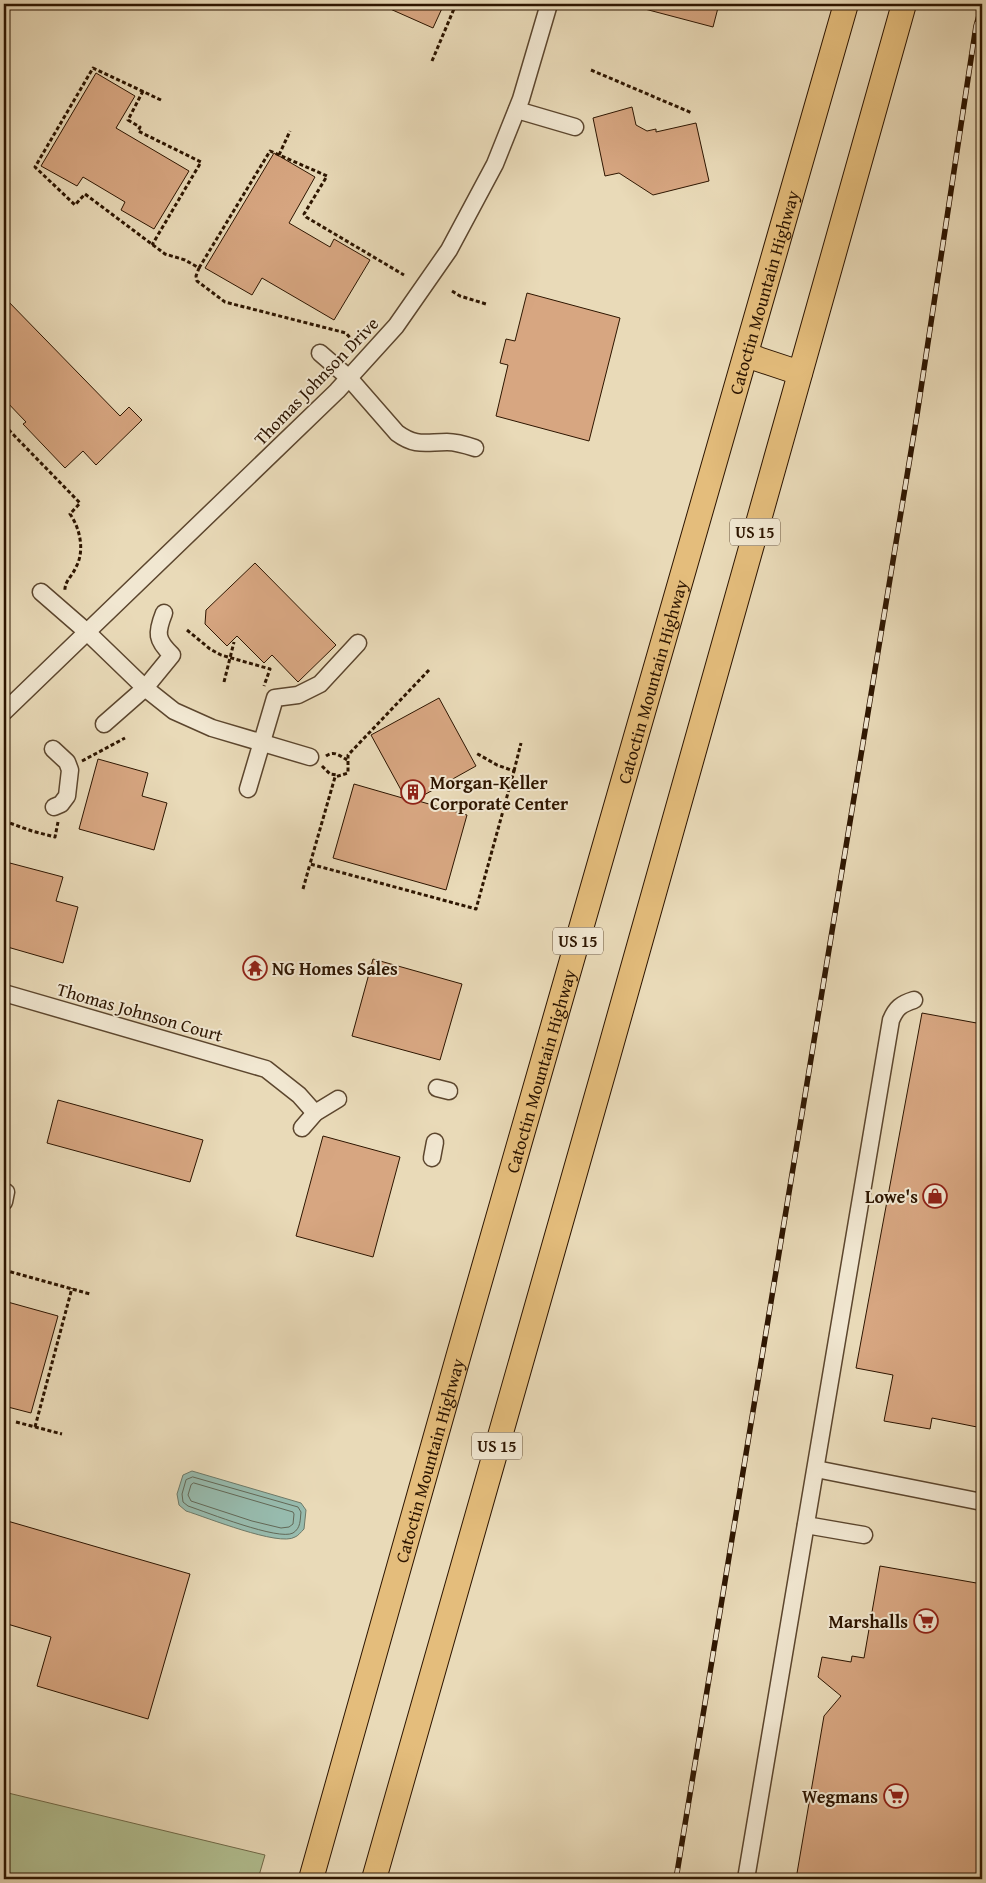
<svg xmlns="http://www.w3.org/2000/svg" width="986" height="1883" font-family="'Gentium Book Plus',serif">
<style>
.green{fill:#b2c092;stroke:#706a49}
.water{fill:#97bbae;stroke:#6d7968}
.lines{fill:none;stroke-linecap:round;stroke-linejoin:round}
.shore{stroke:#626857;stroke-width:1}
.building{fill:#d7a681;stroke:#2d1500}
.minor-casing{stroke:#5c462e;stroke-width:19}
.highway-casing{stroke:#2d1500;stroke-width:26}
.path{stroke:#2d1500;stroke-width:3;stroke-dasharray:4 2.5;stroke-linecap:butt}
.minor{stroke:#f1e7d1;stroke-width:16}
.highway{stroke:#e4bd7c;stroke-width:24}
.rail-casing{stroke:#2d1500;stroke-width:5.5}
.rail{stroke:#f1e7d1;stroke-width:4;stroke-dasharray:11;stroke-linecap:butt}
.labels{text-anchor:middle;dominant-baseline:central;stroke-width:4;stroke-linejoin:round;paint-order:stroke}
.shield{fill:#f1e7d1;stroke:#68543f;stroke-width:1}
.shield-label{font-size:16px;font-weight:bold;fill:#2d1500}
.street-label{font-size:18px;fill:#2d1500;stroke:#f1e7d1}
.poi-label{font-size:18px;font-weight:bold;fill:#2d1500;stroke:#f1e7d1;text-anchor:end}
</style>
<rect width="100%" height="100%" fill="#e9dab8"/>
<filter id="stains"><feTurbulence type="fractalNoise" baseFrequency=".004" numOctaves="4"/><feColorMatrix values="0 0 0 0 .2 0 0 0 0 .09 0 0 0 0 .02 0 0 0 .5 -.17"/></filter>
<radialGradient id="worn" r=".72"><stop offset=".6" stop-color="#630" stop-opacity="0"/><stop offset="1" stop-color="#630" stop-opacity=".3"/></radialGradient>
<path class="green" d="M4,1792l261,63 -7,24h-254z"/>
<path class="water" d="M192,1471l109,32 5,7 -2,19c-3,3 -6,7 -9,8 -16,10 -89,-20 -109,-26l-7,-6 -2,-11 6,-19z"/>
<g class="lines">
<g class="shore">
<path d="M193,1477l105,30 3,5c-1,8 0,16 -8,21 -14,8 -87,-21 -105,-27l-5,-4 -1,-8 4,-14z"/>
<path d="M194,1483l99,29 1,2 -1,10 -4,3 -8,1 -29,-7 -61,-20 -3,-6 3,-10z"/>
</g>
</g>
<g class="building">
<path d="M379,4h65l-11,24z"/>
<path d="M642,4h77l-6,23 -72,-19z"/>
<path d="M96,73l39,23 -19,32 73,43 -35,58 -33,-19 4,-8 -42,-25 -6,9 -36,-20z"/>
<path d="M632,107l4,18 11,6 9,-2v3l40,-9 13,58 -56,14 -34,-22 -14,3 -12,-58z"/>
<path d="M274,153l41,24 -26,46 41,24 4,-8 36,21 -36,60 -72,-42 -10,17 -47,-27z"/>
<path d="M527,293l93,25 -31,123 -93,-25 12,-51 -8,-2 6,-24 9,2z"/>
<path d="M4,297l116,119 9,-9 13,13 -46,45 -13,-14 -18,17 -42,-44 3,-2 -22,-23z"/>
<path d="M255,563l81,82 -38,37 -26,-27 -8,8 -27,-27 -10,10 -22,-22 1,-14z"/>
<path d="M439,698l37,68 -61,34 52,15 -21,75 -113,-32 21,-74 52,15 -35,-64z"/>
<path d="M98,759l50,14 -6,23 25,7 -13,47 -75,-21z"/>
<path d="M6,862l57,15 -7,24 22,6 -15,56 -59,-17v-77z"/>
<path d="M373,959l89,25 -22,76 -88,-24z"/>
<path d="M922,1013l60,11v404l-50,-10 -2,11 -46,-8 9,-46 -37,-7z"/>
<path d="M58,1100l145,40 -13,42 -143,-39z"/>
<path d="M323,1136l77,21 -27,100 -77,-21z"/>
<path d="M4,1301l54,15 -27,97 -27,-7z"/>
<path d="M4,1520l186,54 -42,145 -111,-33 14,-49 -47,-14z"/>
<path d="M880,1566l102,18v295h-186l28,-163 17,-20 -23,-19 4,-20 29,5 1,-6 12,2z"/>
</g>
<g class="lines">
<g class="minor-casing">
<g id="minor">
<path d="M517,110l58,17"/>
<path d="M320,353l29,25 48,55c19,14 29,9 50,9 10,0 19,3 28,6"/>
<path d="M41,592l46,40 58,56 29,23 38,17 98,29"/>
<path d="M4,712l333,-321 59,-65 53,-76 46,-86 26,-65 28,-95"/>
<path d="M104,724l41,-36 27,-33c-16,-15 -16,-22 -8,-42"/>
<path d="M53,749l14,13 3,8 -3,26 -6,8 -7,3"/>
<path d="M248,789l27,-91 23,-3 22,-11 38,-41"/>
<path d="M4,993l262,76 33,26 16,18"/>
<path d="M437,1088l12,3"/>
<path d="M302,1128l13,-15 23,-14"/>
<path d="M432,1158l3,-16"/>
<path d="M4,1202l2,-10"/>
<path d="M816,1469l166,33"/>
<path d="M806,1525l58,10"/>
<path d="M746,1879l145,-859c5,-12 10,-16 23,-20"/>
</g>
</g>
<g class="highway-casing">
<g id="highway">
<path d="M746,355l54,18"/>
<path id="s1" d="M311,1879l148,-525 387,-1350"/>
<path d="M374,1879l233,-819 297,-1056"/>
</g>
</g>
<g class="path">
<path d="M432,61l24,-57"/>
<path d="M591,70l101,43"/>
<path d="M143,91l-15,29 12,7 -2,4 63,31 -49,83"/>
<path d="M161,100l-68,-32 -58,99 40,38 10,-11 80,60 20,6 14,8 -3,8 1,5 28,21 121,31 6,7"/>
<path d="M279,155l11,-24"/>
<path d="M199,268l71,-117 57,25 -23,38 2,3 98,58"/>
<path d="M452,291l8,5 26,8"/>
<path d="M4,425l76,78 -10,11c10,14 15,37 6,53 -4,10 -12,14 -11,25"/>
<path d="M187,630l23,19 11,6 49,14 -6,17"/>
<path d="M429,670l-81,85v18l-13,4 -25,87 166,45 38,-138 -17,-6 -21,-12"/>
<path d="M224,682l10,-40"/>
<path d="M326,756c8,-6 14,0 21,4"/>
<path d="M82,761l43,-23"/>
<path d="M322,766l8,8 7,1"/>
<path d="M514,771l7,-28"/>
<path d="M4,821l28,10 23,6 3,-15"/>
<path d="M303,889l7,-25"/>
<path d="M4,1270l86,24"/>
<path d="M16,1422l46,12"/>
<path d="M35,1427l37,-139"/>
</g>
<use href="#minor" class="minor"/>
<use href="#highway" class="highway"/>
<g class="rail-casing">
<path id="rail" d="M676,1879l241,-1464 59,-389 6,-21"/>
</g>
<use href="#rail" class="rail"/>
</g>
<defs>
<g id="building-ring" transform="scale(1.25)"><circle r="9.5" fill="#f1e7d1" stroke="#8f2418" stroke-width="1.5"/><path d="M-4-6H4V6H1V3H-1V6H-4ZM-2.5-4.3h1.7v1.8h-1.7ZM.8-4.3h1.7v1.8H.8ZM-2.5-1h1.7V.8h-1.7ZM.8-1h1.7V.8H.8Z" fill="#8f2418"/></g>
<g id="temple-ring" transform="scale(1.25)"><circle r="9.5" fill="#f1e7d1" stroke="#8f2418" stroke-width="1.5"/><path d="M0-6L5-2H3V0L6.5 2.5H4V6H1.5V3h-3V6H-4V2.5H-6.5L-3 0V-2H-5Z" fill="#8f2418"/></g>
<g id="shop-ring" transform="scale(1.25)"><circle r="9.5" fill="#f1e7d1" stroke="#8f2418" stroke-width="1.5"/><path d="M-5-2.5h2.3a2.7 3.5 0 0 1 5.4 0H5L5.5 6h-11ZM-1.5-2.5h3a1.5 2.3 0 0 0-3 0Z" fill="#8f2418"/></g>
<g id="supermarket-ring" transform="scale(1.25)"><circle r="9.5" fill="#f1e7d1" stroke="#8f2418" stroke-width="1.5"/><path d="M-6-5.5h2.5l.6 2H6L4.5 2H-2.5L-4.4-4H-6ZM-1.5 3.2a1.3 1.3 0 1 0 .1 0ZM3 3.2a1.3 1.3 0 1 0 .1 0Z" fill="#8f2418"/></g>
</defs>
<g fill-rule="evenodd">
<use href="#building-ring" x="413" y="792"/>
<use href="#temple-ring" x="255" y="968"/>
<use href="#shop-ring" x="935" y="1196"/>
<use href="#supermarket-ring" x="926" y="1621"/>
<use href="#supermarket-ring" x="896" y="1796"/>
</g>
<g class="labels">
<g class="shield">
<rect x="730" y="518.5" width="50" height="27" rx="4"/>
<rect x="553" y="927.5" width="50" height="27" rx="4"/>
<rect x="472" y="1432.5" width="50" height="27" rx="4"/>
</g>
<g class="shield-label">
<text x="755" y="532">US 15</text>
<text x="578" y="941">US 15</text>
<text x="497" y="1446">US 15</text>
</g>
<g class="street-label">
<text stroke="none"><textPath href="#s1" startOffset="1650">Catoctin Mountain Highway</textPath></text>
<text transform="translate(316 381) rotate(-46)">Thomas Johnson Drive</text>
<text stroke="none"><textPath href="#s1" startOffset="1245">Catoctin Mountain Highway</textPath></text>
<text transform="translate(140 1012) rotate(16)">Thomas Johnson Court</text>
<text stroke="none"><textPath href="#s1" startOffset="840">Catoctin Mountain Highway</textPath></text>
<text stroke="none"><textPath href="#s1" startOffset="435">Catoctin Mountain Highway</textPath></text>
</g>
<g class="poi-label">
<text x="430" y="782" text-anchor="start">Morgan-Keller<tspan x="430" dy="21">Corporate Center</tspan></text>
<text x="272" y="968" text-anchor="start">NG Homes Sales</text>
<text x="918" y="1196">Lowe's</text>
<text x="908" y="1621">Marshalls</text>
<text x="878" y="1796">Wegmans</text>
</g>
</g>
<rect width="986" height="1883" fill="none" stroke="#e9dab8" stroke-width="20"/>
<rect x="5" y="5" width="976" height="1873" fill="none" stroke="#2d1500" stroke-width="2.5"/>
<rect x="10" y="10" width="966" height="1863" fill="none" stroke="#2d1500"/>
<rect width="100%" height="100%" filter="url(#stains)"/>
<rect width="100%" height="100%" fill="url(#worn)"/>
</svg>
